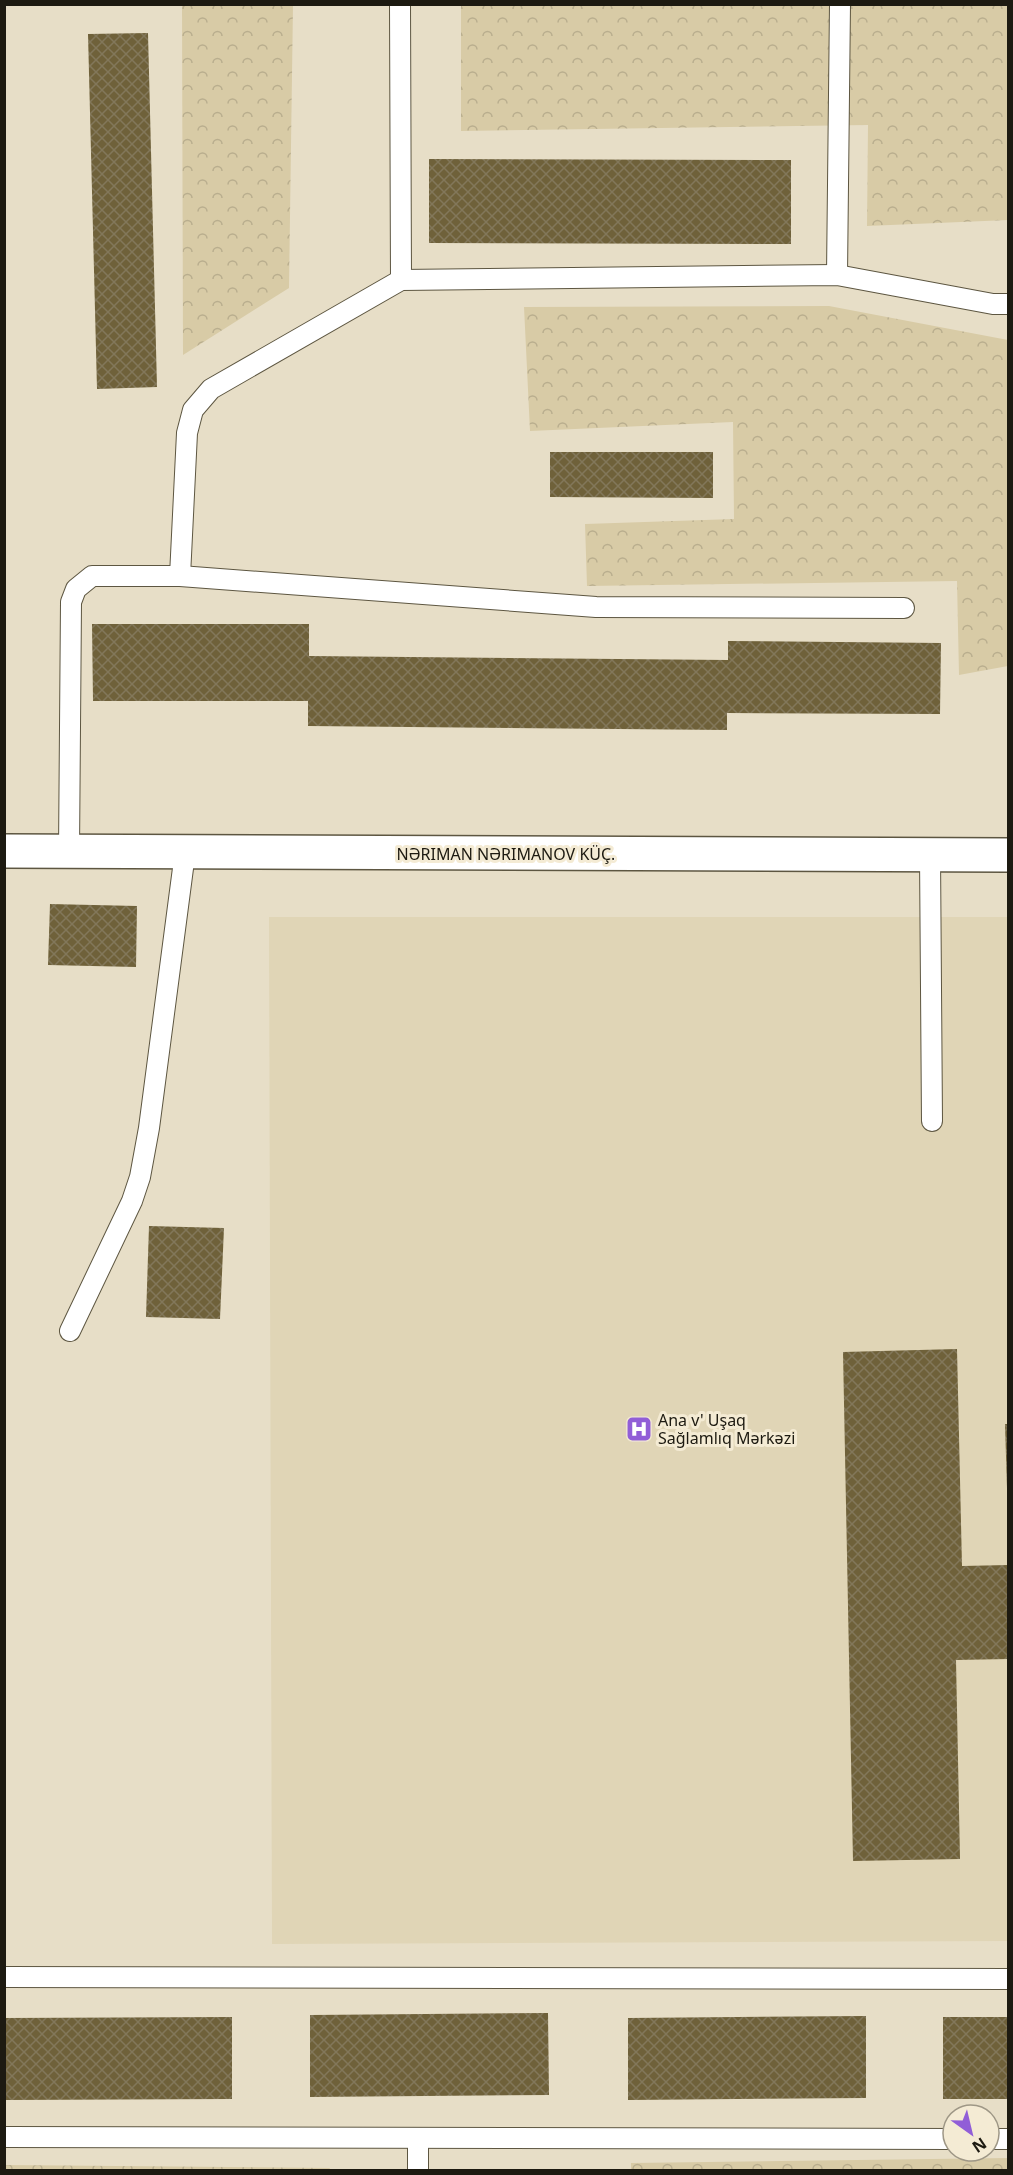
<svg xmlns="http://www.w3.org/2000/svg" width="1013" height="2175" font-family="'Noto Sans',sans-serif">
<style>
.built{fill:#e0d5b6}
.forest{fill:url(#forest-crowns)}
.building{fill:url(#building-cross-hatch)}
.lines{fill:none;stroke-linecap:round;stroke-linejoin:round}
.lane-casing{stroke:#5d5641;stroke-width:22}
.secondary-casing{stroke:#5d5641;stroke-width:36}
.lane{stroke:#fff;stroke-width:20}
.secondary{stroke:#fff;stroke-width:33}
.labels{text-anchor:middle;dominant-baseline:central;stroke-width:6;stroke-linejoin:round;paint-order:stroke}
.street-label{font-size:16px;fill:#1d1a11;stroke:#f4ebd4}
.poi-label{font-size:16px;fill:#1d1a11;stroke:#f4ebd4;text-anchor:start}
</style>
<defs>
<pattern id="forest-crowns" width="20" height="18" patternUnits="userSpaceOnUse" patternTransform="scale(1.5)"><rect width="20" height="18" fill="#d8cba6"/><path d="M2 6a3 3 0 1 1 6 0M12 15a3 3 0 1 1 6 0" fill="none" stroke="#b9ae8e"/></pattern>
<pattern id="building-cross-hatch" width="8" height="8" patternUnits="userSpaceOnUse" patternTransform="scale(1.5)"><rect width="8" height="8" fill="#6f613a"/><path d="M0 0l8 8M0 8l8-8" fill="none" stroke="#82775a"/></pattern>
</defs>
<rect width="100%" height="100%" fill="#e7dec7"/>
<path class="built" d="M269,917h739v1024l-736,3z"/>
<g class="forest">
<path d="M182,5h111l-4,283 -106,67z"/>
<path d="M461,5h547v215l-141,6 1,-101 -407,6z"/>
<path d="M829,306l179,34v326l-49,9 -2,-94 -370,5 -2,-62 149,-5 -1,-97 -203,9 -6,-124z"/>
<path d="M1008,2158v12h-377v-7z"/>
<path d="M5,2165l325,3 -1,2h-324z"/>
</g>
<g class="building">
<path d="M148,33l9,354 -60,2 -9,-355z"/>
<path d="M429,159l362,1v84l-362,-1z"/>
<path d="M550,452h163v46l-163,-1z"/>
<path d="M92,624h217v32l419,4v-19l213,2 -1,71 -213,-1v17l-419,-4v-25h-215z"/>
<path d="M50,904l87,2 -1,61 -88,-2z"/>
<path d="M149,1226l75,2 -4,91 -74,-2z"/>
<path d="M957,1349l5,217 46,-1v94l-52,1 4,199 -107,2 -10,-509z"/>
<path d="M1005,1424h3v65h-1z"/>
<path d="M548,2013l1,82 -239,2v-82z"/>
<path d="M866,2016v82l-238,2v-82z"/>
<path d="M232,2017v82l-228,1v-82z"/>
<rect x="943" y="2017" width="65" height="82"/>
</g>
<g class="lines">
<g class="lane-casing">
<g id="lane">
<path d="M400,4l1,276"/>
<path d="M837,275l3,-271"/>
<path d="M180,576l416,31 308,1"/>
<path d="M69,852l2,-250 5,-13 16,-13h88l7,-143 6,-23 18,-21 190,-109 436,-5 156,29h15"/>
<path d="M930,855l2,266"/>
<path d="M70,1331l62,-130 8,-24 9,-49 36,-275"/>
<path d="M4,1977l1004,2"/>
<path d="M4,2137l949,2"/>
<path d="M989,2139h19"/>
<path d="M418,2170v-32"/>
</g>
</g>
<g class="secondary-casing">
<path id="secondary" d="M4,851l1004,4"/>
</g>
<use href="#lane" class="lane"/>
<use href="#secondary" class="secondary"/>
</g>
<defs>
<g id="hospital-square" transform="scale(1.35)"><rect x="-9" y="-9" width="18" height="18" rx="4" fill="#915ed7" stroke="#f4ebd4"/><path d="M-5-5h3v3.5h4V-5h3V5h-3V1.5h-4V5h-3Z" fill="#fff"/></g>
</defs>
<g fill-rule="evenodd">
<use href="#hospital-square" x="639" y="1429"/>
</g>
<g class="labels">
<g class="street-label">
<text x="506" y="854">NƏRIMAN NƏRIMANOV KÜÇ.</text>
</g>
<g class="poi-label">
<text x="658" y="1420">Ana v' Uşaq<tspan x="658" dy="18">Sağlamlıq Mərkəzi</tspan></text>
</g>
</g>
<rect width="1013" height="2175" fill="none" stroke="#1d1a11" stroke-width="12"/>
<g transform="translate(971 2133) rotate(146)"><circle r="28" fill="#f4ebd4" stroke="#9e9786" stroke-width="1.5"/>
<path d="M0-4.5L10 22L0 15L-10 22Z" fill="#915ed7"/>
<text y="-9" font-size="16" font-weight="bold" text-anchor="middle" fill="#1d1a11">N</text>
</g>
</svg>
